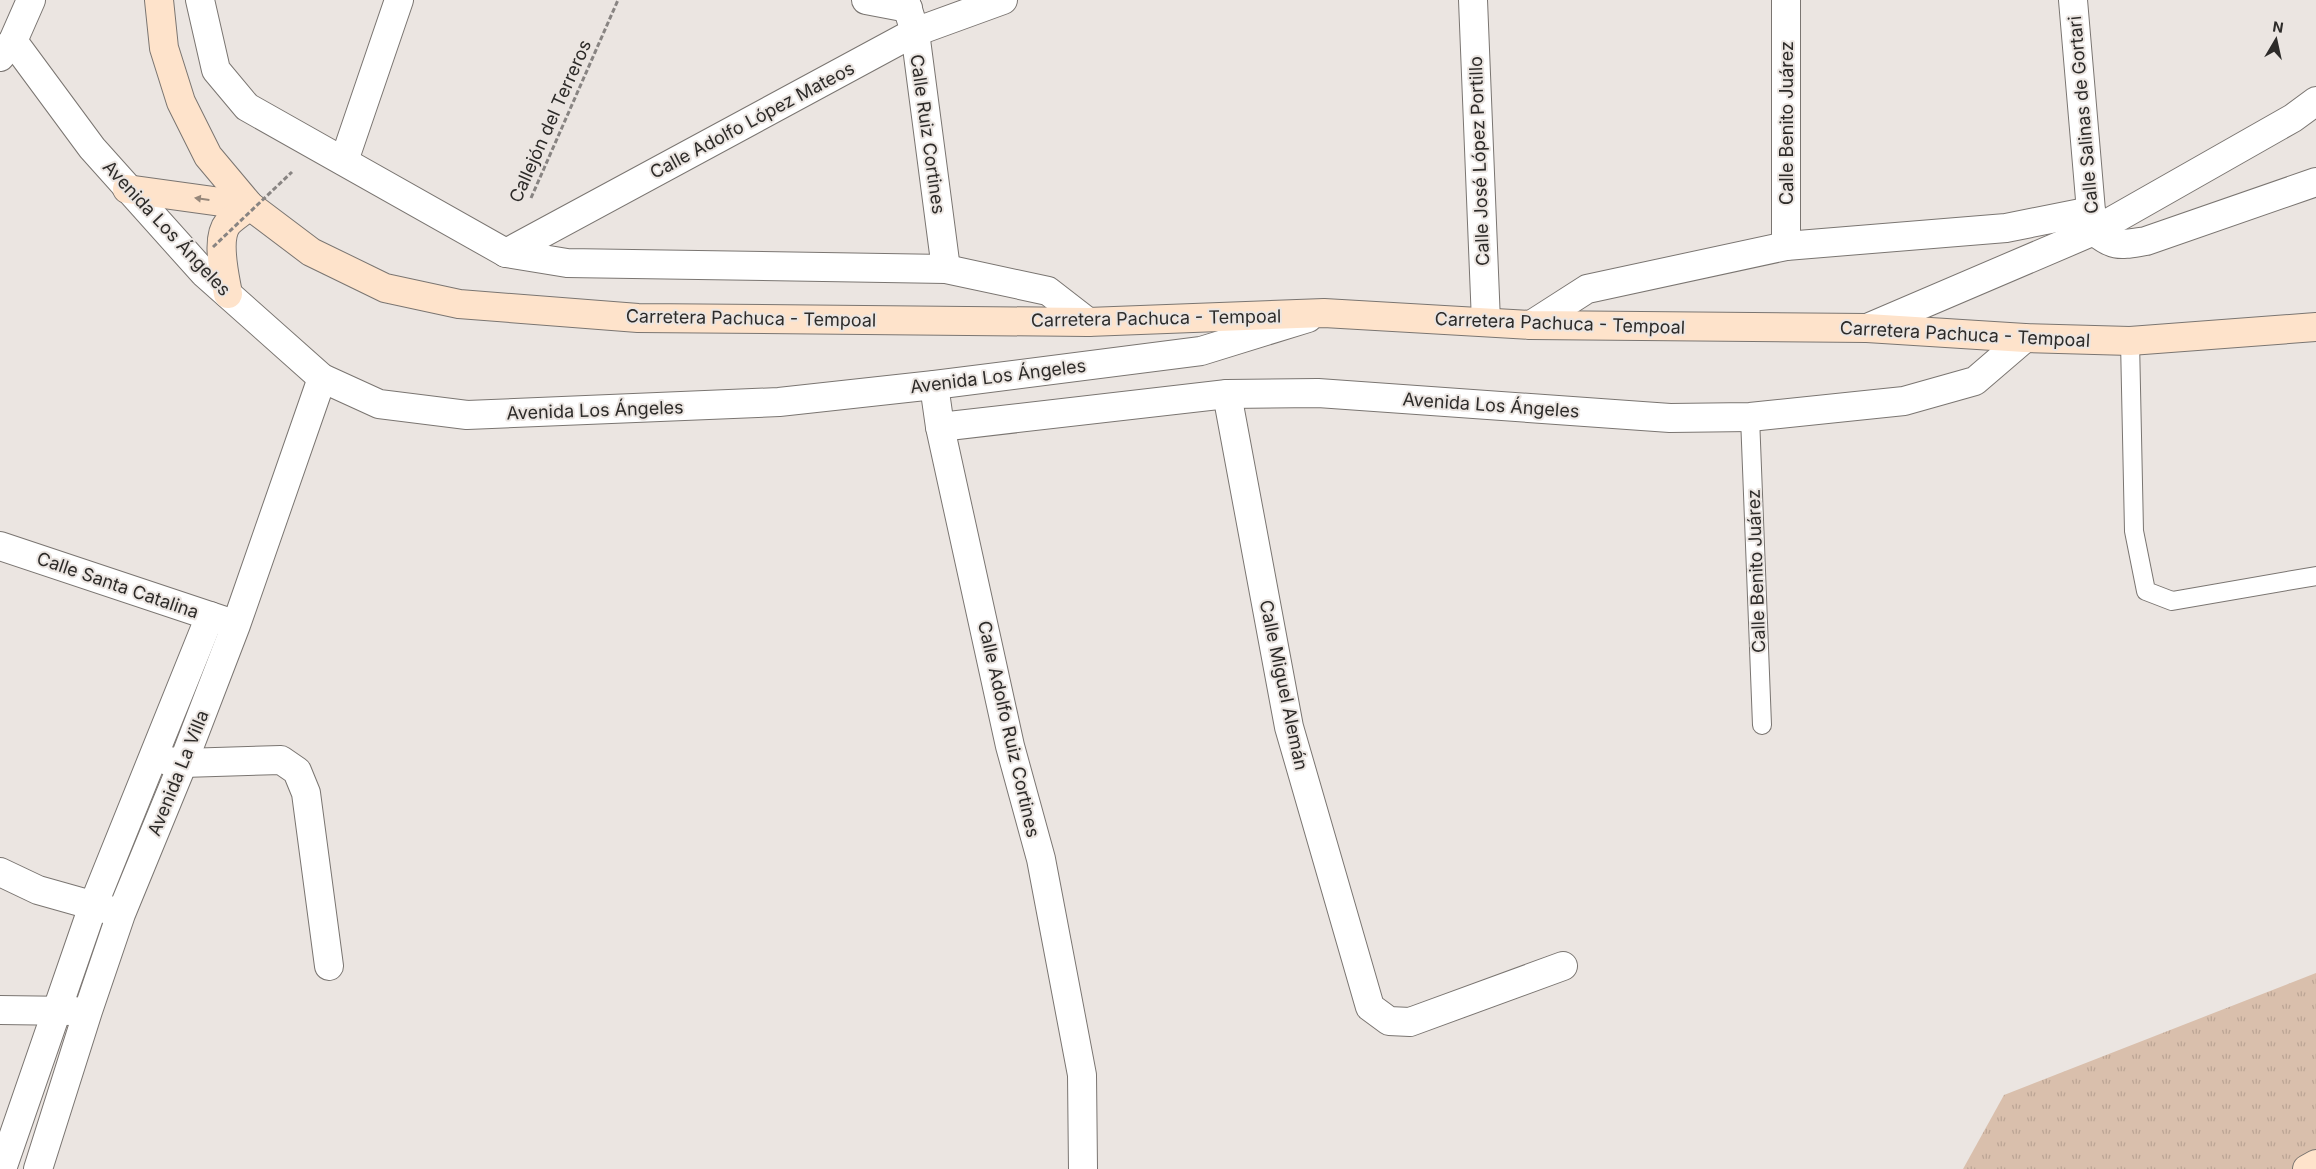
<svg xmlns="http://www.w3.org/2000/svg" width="2316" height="1169" font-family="Inter,sans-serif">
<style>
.grass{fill:url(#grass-tufts)}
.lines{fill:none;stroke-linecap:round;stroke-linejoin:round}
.lane-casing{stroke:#7a7571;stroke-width:20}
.street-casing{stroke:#7a7571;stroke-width:30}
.secondary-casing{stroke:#7a7571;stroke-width:30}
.path{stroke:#888482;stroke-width:3;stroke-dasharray:5 2.5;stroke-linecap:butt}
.lane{stroke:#fff;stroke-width:18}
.street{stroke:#fff;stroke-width:28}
.secondary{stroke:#fee3cb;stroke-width:28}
.path-bridge{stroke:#888482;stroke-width:3;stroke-dasharray:5 2.5;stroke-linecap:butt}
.oneway{fill:#96877a}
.labels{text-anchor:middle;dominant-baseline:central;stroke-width:4;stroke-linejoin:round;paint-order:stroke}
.street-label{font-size:18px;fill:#2d2b29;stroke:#ebe5e1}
</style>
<defs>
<pattern id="grass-tufts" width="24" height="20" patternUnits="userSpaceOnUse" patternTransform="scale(1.25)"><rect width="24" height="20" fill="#d9bfac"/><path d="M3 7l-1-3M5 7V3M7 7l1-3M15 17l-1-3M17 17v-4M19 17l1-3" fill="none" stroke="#bba494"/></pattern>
</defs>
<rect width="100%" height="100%" fill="#ebe5e1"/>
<path class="grass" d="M2316,973v196h-353l41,-74z"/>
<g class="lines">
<g class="lane-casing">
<g id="lane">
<path d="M2130,341l4,190 12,60 26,10 144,-25"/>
<path d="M1750,417l12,308"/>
</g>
</g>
<g class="street-casing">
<g id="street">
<path d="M200,0l16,70 31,37 259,146 61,10 379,6 102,22 40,31"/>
<path d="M866,0l42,8"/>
<path d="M905,0l10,32 31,237"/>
<path d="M1473,0l13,322"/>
<path d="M1786,0v246"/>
<path d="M2073,0l18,211 3,20c21,17 26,14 52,10l170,-59"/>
<path d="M13,41l79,107 112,125 118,105 57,26 88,11 312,-13 155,-17 267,-34 107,-33"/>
<path d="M0,57l13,-16 18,-41"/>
<path d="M344,161l55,-161"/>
<path d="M506,253l409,-221 88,-32"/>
<path d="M1531,325l56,-36 199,-43 220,-18 85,-17"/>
<path d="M1867,328l227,-97 199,-113 23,-17"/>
<path d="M934,385l6,42 70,319 31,113 41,216 1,94"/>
<path d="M1227,394l62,333 81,280 19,14 21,1 153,-56"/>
<path d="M940,427l287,-33 91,-1 352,25 80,-1 154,-16 71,-20 50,-43"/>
<path d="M0,546l228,76"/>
<path d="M168,761l15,2 98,-3 16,11 9,22 23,173"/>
<path d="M0,872l38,18 71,20"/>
<path d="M0,1010l74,1"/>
<path d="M2,1169l91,-263 117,-290"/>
<path d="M38,1169l50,-158 33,-97 62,-151 53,-138 86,-247"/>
</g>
</g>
<g class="secondary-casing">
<g id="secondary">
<path d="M159,0l5,48 17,54 27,54 42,50 61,46 74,36 74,16 179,14 450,4 236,-9 207,12 336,3 158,10 105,3 186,-14"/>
<path d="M127,189l123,17"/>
<path d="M228,294c-3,-18 -13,-55 0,-71 6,-6 15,-12 22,-17"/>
<path d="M2307,1169l9,-5"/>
</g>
</g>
<path class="path" d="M531,198l87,-198"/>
<use href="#lane" class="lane"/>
<use href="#street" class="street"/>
<use href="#secondary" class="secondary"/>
<path class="path-bridge" d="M213,247l79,-75"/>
</g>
<defs><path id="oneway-solid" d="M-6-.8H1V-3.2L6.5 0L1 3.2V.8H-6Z" transform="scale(1.25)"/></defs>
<use class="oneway" href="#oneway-solid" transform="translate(202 199) rotate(-172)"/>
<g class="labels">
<g class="street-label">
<text transform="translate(2083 115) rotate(-95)">Calle Salinas de Gortari</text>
<text transform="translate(752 120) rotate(-28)">Calle Adolfo López Mateos</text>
<text transform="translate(550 121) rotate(-66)">Callejón del Terreros</text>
<text transform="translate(1786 123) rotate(-90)">Calle Benito Juárez</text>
<text transform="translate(928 134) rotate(82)">Calle Ruiz Cortines</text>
<text transform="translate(1479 161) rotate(-92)">Calle José López Portillo</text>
<text transform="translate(167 228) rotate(47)">Avenida Los Ángeles</text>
<text transform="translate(751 318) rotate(1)">Carretera Pachuca - Tempoal</text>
<text transform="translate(1156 318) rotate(-1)">Carretera Pachuca - Tempoal</text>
<text transform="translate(1560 323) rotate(2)">Carretera Pachuca - Tempoal</text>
<text transform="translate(1965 334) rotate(3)">Carretera Pachuca - Tempoal</text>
<text transform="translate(998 376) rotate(-7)">Avenida Los Ángeles</text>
<text transform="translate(1491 405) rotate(4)">Avenida Los Ángeles</text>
<text transform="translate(595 410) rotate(-2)">Avenida Los Ángeles</text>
<text transform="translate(1756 571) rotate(-92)">Calle Benito Juárez</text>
<text transform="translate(118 585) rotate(19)">Calle Santa Catalina</text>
<text transform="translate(1284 685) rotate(78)">Calle Miguel Alemán</text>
<text transform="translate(1009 729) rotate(77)">Calle Adolfo Ruiz Cortines</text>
<text transform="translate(178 773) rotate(-68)">Avenida La Villa</text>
</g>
</g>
<g transform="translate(2276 40) rotate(9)" stroke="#ebe5e1" stroke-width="4" paint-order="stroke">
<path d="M0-4L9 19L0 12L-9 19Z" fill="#2d2b29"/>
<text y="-8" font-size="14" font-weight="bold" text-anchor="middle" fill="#2d2b29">N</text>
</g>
</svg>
